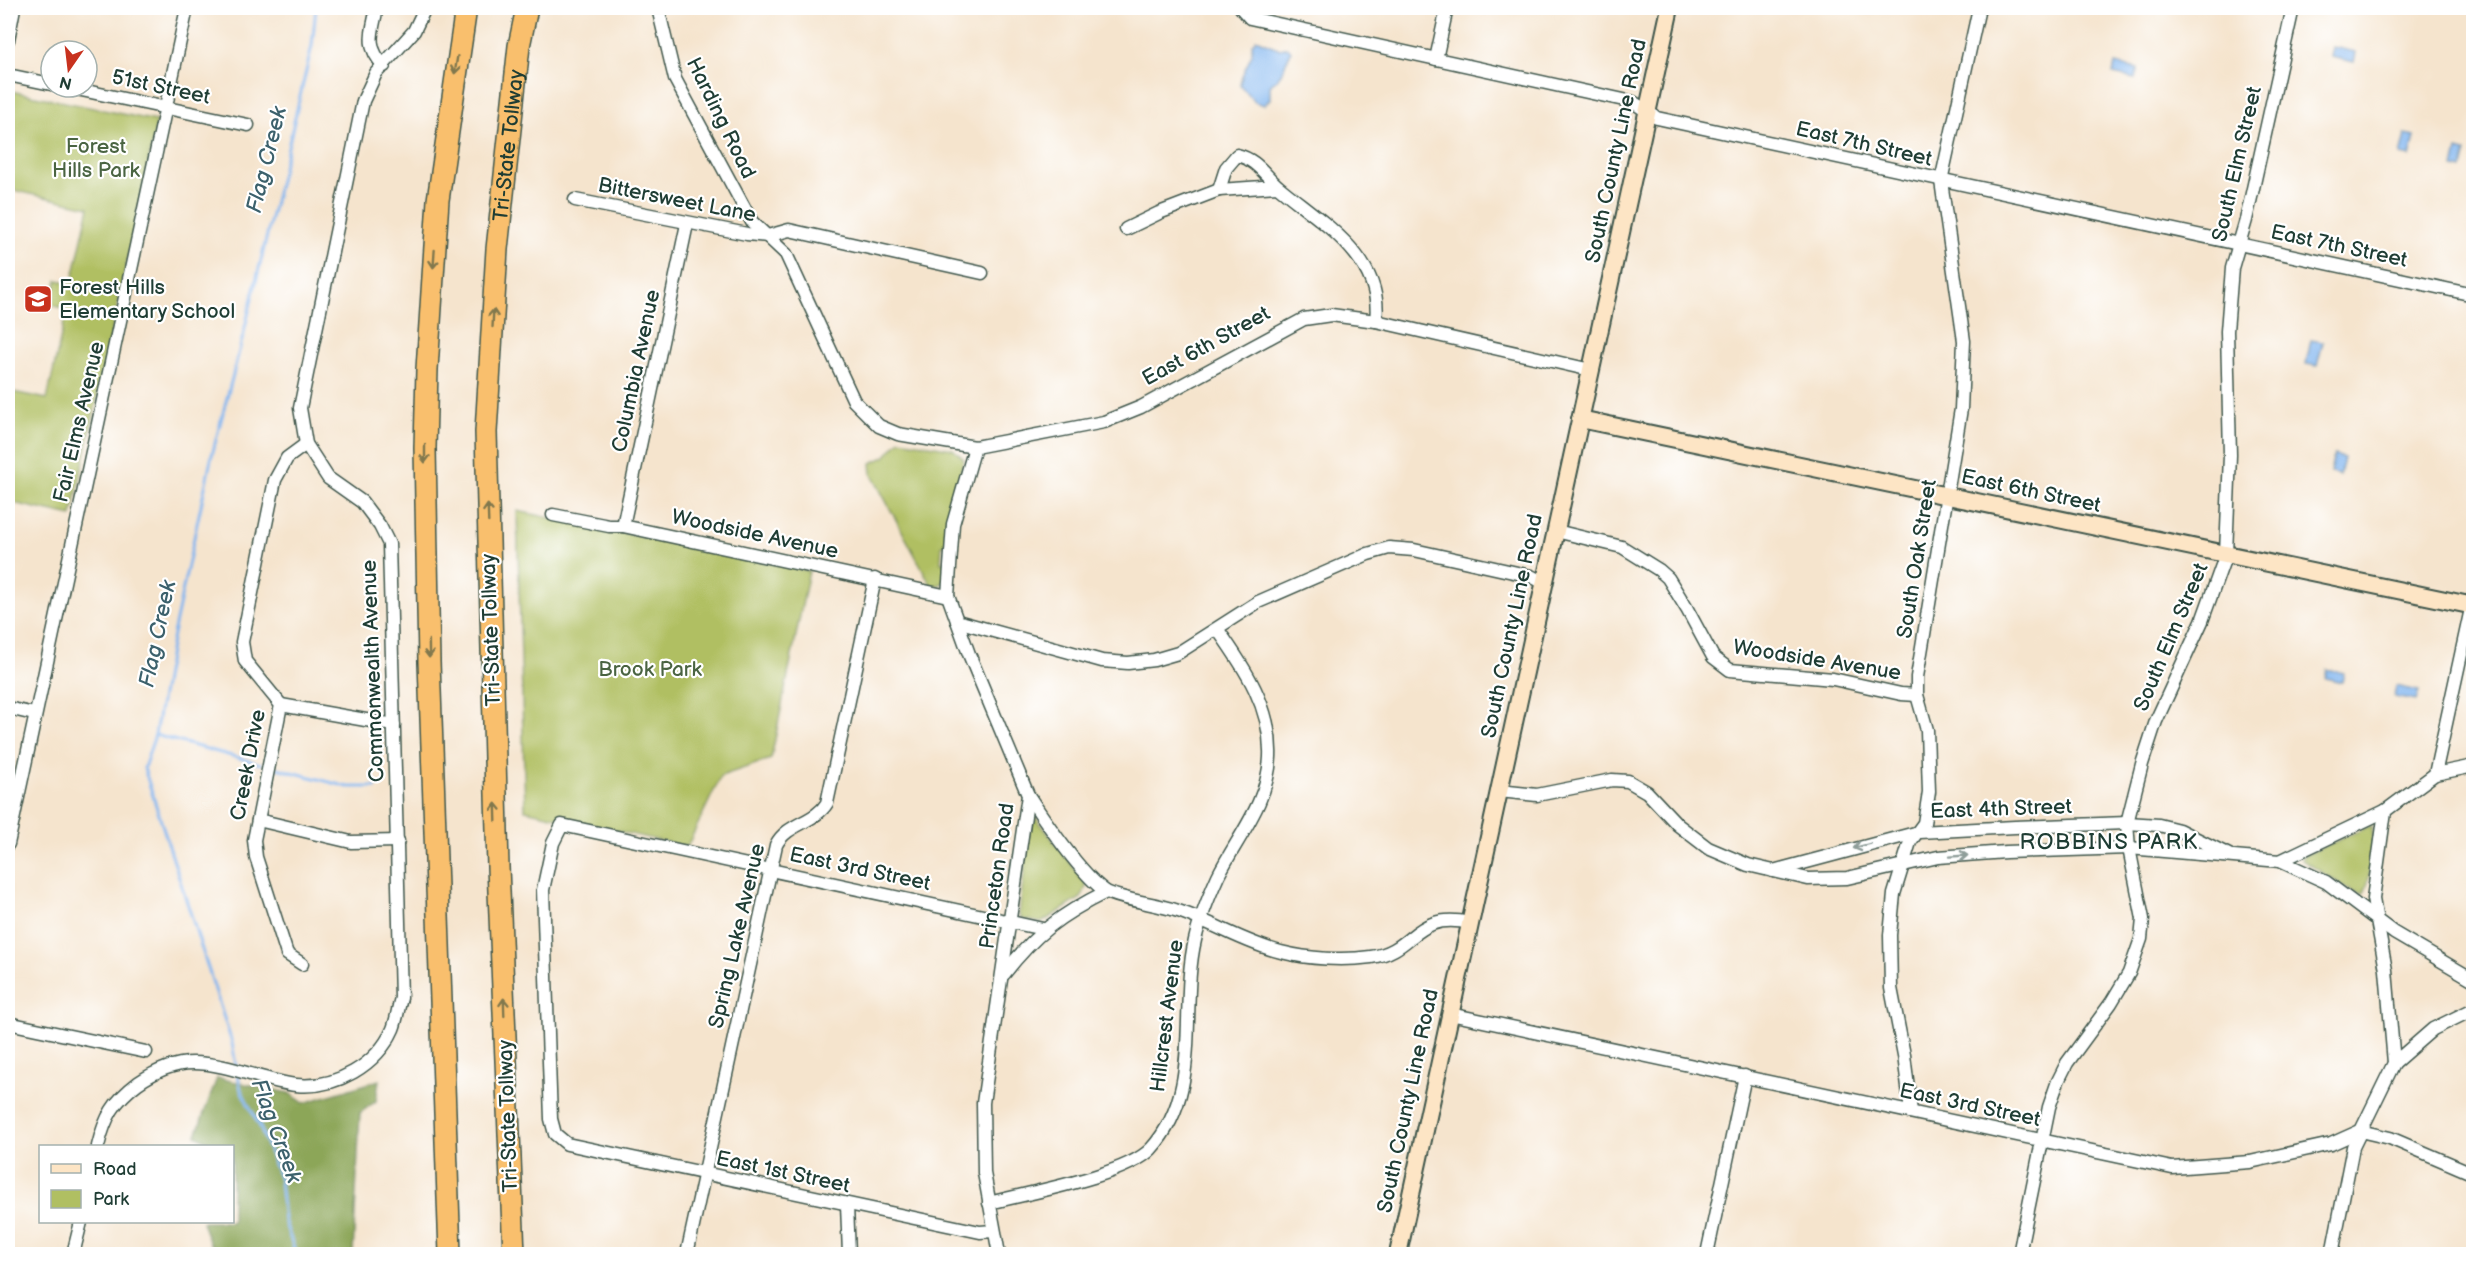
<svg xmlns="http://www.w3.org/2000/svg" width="2481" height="1262" font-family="'Balsamiq Sans',sans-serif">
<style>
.green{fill:#b0bf62;stroke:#687e4b;stroke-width:1.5}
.forest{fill:#8ca658;stroke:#567246;stroke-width:1.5}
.water{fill:#81b5ef;stroke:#507992;stroke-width:1.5}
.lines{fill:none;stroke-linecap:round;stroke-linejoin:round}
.stream{stroke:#81b5ef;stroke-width:3}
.street-casing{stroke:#3f564b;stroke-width:15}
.secondary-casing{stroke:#3f564b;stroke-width:20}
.highway-casing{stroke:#3f564b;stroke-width:24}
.street{stroke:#fff;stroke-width:12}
.secondary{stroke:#fde5c5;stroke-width:16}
.highway{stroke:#f9bf6d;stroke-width:21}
.oneway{stroke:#81784e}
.oneway2{stroke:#8f9e9a}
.labels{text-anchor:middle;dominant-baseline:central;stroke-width:4.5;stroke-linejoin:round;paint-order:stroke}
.street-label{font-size:21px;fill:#1f3d34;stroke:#fff}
.park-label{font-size:21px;fill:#4a6442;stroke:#fff}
.poi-label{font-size:21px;fill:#1f3d34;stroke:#fff;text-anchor:start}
.water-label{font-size:22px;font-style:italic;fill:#3c616c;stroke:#fff}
.neighbourhood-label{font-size:22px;letter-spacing:1.5px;fill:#1f3d34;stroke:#fff}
</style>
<rect width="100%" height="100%" fill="#fff"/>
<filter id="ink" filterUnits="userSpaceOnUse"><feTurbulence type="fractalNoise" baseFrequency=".0167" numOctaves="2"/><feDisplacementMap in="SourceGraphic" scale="12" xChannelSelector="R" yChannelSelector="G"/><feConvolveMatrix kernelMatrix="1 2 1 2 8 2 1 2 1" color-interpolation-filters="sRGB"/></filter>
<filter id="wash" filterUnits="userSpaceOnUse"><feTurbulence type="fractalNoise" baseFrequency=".008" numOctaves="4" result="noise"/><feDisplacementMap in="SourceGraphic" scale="24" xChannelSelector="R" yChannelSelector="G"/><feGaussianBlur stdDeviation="1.35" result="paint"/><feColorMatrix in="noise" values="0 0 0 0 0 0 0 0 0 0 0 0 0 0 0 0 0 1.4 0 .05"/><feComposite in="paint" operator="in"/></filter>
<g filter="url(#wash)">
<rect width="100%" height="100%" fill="#f5e4cd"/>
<g class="green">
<path d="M11,91l146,30 -85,395 -64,-14v-111l39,8 20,-90 -16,-4 6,-25 15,3 17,-76 -81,-18v-79z"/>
<path d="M900,440l53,9 11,10 -12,46 -3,40h-7l-1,17h6l-2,20 -8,4 -6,-1 -59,-110 -1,-12 14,-6z"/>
<path d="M517,511l292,60 -38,188 -50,17 -34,71 -162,-37z"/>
<path d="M1031,816h4l52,69 -6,13 -40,25 -19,-4 -3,-5z"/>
<path d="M2370,826c7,6 0,60 -7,68l-9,-1 -52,-33 1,-4z"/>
</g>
<path class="forest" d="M217,1078l72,15 15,10 75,-23 -3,21 -16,12 -7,141h-127l-1,-3 -15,-7 -8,-22h30v-76h-21l1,-2 -16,-9z"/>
<g class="water">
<path d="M1256,39l24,10 8,-2 3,4 -10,23 -11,12v13l-6,6 -9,-3 -15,-17c1,-15 14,-25 12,-41z"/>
<path d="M2333,47l23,5 -2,10 -23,-5z"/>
<path d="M2115,64l23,5 -3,10 -22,-5z"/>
<path d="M2405,135l10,2 -5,20 -10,-2z"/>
<path d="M2458,150l8,2 -4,18 -8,-2z"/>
<path d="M2311,340l12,2 -6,24 -11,-2z"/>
<path d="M2334,455l10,3 -4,17 -10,-2z"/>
<path d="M2327,669l17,4 -2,9 -17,-4z"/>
<path d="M2396,686l23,5 -3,10 -22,-4z"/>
</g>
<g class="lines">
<g class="stream">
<path d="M155,735l106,29"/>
<path d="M277,768l71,19h28"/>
<path d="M236,1066l-4,-23 -88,-275 11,-33 18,-101 39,-179 31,-119 69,-290 4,-38"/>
<path d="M238,1075l3,15 19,37 20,53 4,40 12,34"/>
</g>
</g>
</g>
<g filter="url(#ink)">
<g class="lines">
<g class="street-casing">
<g id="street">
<path d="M377,8c-5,24 -12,38 7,58"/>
<path d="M658,8l17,71 77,143 34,32 68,147 25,25 19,8 77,13 129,-25 37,-15 163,-88 27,-4 45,6 215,49"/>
<path d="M1241,8l9,10 383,84 24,16 817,177"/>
<path d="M8,40l6,-32"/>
<path d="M1436,59l11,-51"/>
<path d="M8,75l43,9"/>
<path d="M67,87l181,38"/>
<path d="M1219,190l7,-22 11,-13c21,5 27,20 43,33 42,35 104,70 96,133"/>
<path d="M575,200l172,34 21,2 21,-6 193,43"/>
<path d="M1126,229l33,-16 60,-23 58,-4"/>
<path d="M975,447l-22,77 -5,72 21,58 59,141 -45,308 1,70 15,81"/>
<path d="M553,515l56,11h14l325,70"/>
<path d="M623,526l64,-302"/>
<path d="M1556,531l66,16 37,23 9,8 19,31 26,48 17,13 103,9 68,15 16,1"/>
<path d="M957,621l145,40 26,2 26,-3 24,-7 80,-51 110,-48 21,-6 25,2 117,26 13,7"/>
<path d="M281,705l113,20"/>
<path d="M8,708l26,6"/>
<path d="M2435,774l39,-8"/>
<path d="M1499,791l38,4 75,-15 16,1 19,11 31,33 30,23 40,17 60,14 39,-1 91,-21 68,-5 123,-4 151,13 46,21 68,51 80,47"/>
<path d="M1028,795c17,26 52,78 77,96 10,7 55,14 70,19 36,11 69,33 106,42 28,7 62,9 90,5 45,-6 42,-46 99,-34"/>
<path d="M258,820l93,22 47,-1"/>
<path d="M8,844l179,-836"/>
<path d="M2280,861l105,-50 50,-37 39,-179"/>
<path d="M1773,871l146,-39 96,-5 112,-4 32,2 20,5 50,25"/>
<path d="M302,964l-15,-10 -31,-97 -2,-17 27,-135 -36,-44 -3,-19 33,-162 12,-22 19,-14"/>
<path d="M1004,974c31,-40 57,-60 102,-82"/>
<path d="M1450,1014l722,154 78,-6 81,-18 29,-13 30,7 84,36"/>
<path d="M8,1023l138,29"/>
<path d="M2394,1063l39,-34 41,-20"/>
<path d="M1911,1112l-7,-57 -13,-67 -1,-53 4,-41 16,-52 14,-19 5,-31 -2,-62 -10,-35v-18l44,-268 3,-68 -23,-160 38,-173"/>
<path d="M98,1146c7,-29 16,-45 40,-63 16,-11 35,-20 55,-20 35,0 69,18 103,22 40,4 81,-20 97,-56 4,-10 5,-21 8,-31l-12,-454 -9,-18 -18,-24 -34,-24 -22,-34 -6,-36 63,-307 13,-28 38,-42 11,-23"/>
<path d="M989,1203c38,-10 136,-27 162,-54 53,-58 28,-141 44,-209 5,-22 14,-44 23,-64 20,-40 50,-73 52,-119 2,-49 -25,-89 -52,-127"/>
<path d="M847,1205l2,49"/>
<path d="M993,1231l-13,1 -413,-88 -12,-10 -4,-15 -8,-229 10,-47 9,-18 481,104"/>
<path d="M73,1254l8,-32"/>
<path d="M687,1254l89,-409c11,-22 39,-22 51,-42l48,-224"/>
<path d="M1707,1254l38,-178"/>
<path d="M2019,1254l30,-147 9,-26 9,-18 44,-60 18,-30 12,-34 2,-20 -14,-71 -2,-25 15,-59 14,-43 46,-100 24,-67 4,-99 -3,-124 5,-63 14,-48 47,-212"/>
<path d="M2332,1254l21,-107 41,-84 -8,-93 -13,-71 12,-88"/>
</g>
</g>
<g class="secondary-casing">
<g id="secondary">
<path d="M1580,419l894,187"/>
<path d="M1398,1254l272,-1246"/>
</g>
</g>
<g class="highway-casing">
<g id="highway">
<path d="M450,1254l-21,-592 -4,-214 2,-79 11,-169 28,-192"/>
<path id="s1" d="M514,1254l-16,-387 -12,-435 11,-183 22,-203 8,-38"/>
</g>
</g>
<use href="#street" class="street"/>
<use href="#secondary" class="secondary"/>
<use href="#highway" class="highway"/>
</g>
<defs><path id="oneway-shaft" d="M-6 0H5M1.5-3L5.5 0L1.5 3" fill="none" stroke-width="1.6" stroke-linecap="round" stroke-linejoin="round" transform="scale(1.5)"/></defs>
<g class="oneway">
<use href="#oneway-shaft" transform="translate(456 65) rotate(99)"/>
<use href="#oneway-shaft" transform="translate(434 259) rotate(94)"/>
<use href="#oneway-shaft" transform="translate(493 318) rotate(-87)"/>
<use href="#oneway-shaft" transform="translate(425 454) rotate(90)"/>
<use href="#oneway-shaft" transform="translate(488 513) rotate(-92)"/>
<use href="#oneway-shaft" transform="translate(429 649) rotate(89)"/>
<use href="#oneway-shaft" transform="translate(496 812) rotate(-92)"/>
<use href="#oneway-shaft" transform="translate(504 1007) rotate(-92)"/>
</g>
<g class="oneway2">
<use href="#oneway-shaft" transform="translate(1862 846) rotate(165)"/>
<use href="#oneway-shaft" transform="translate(1959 856) rotate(-4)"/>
</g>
</g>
<defs>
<g id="school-square" transform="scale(1.5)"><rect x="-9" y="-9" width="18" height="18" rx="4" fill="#c8321e" stroke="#fff"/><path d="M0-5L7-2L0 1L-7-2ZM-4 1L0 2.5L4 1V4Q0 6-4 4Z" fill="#fff"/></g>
</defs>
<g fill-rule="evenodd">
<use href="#school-square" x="38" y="299"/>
</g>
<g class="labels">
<g class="street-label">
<text transform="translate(161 87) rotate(12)">51st Street</text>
<text transform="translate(721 118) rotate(64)">Harding Road</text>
<text transform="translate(1864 144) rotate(13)">East 7th Street</text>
<text stroke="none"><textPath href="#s1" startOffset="1110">Tri-State Tollway</textPath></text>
<text transform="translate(1616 151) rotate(-78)">South County Line Road</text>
<text transform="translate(2237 164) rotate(-77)">South Elm Street</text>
<text transform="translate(677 200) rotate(11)">Bittersweet Lane</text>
<text transform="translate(2339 246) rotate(12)">East 7th Street</text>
<text transform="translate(1206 346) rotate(-29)">East 6th Street</text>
<text transform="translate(636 371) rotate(-78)">Columbia Avenue</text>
<text transform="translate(79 422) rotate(-77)">Fair Elms Avenue</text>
<text transform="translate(2031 491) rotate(12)">East 6th Street</text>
<text transform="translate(755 534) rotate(12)">Woodside Avenue</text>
<text transform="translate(1917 559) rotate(-81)">South Oak Street</text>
<text transform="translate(1512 626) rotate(-78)">South County Line Road</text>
<text transform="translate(491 630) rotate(-92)">Tri-State Tollway</text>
<text transform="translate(2171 637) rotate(-67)">South Elm Street</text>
<text transform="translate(1817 660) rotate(9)">Woodside Avenue</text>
<text transform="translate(373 671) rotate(-92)">Commonwealth Avenue</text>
<text transform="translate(248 765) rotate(-79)">Creek Drive</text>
<text transform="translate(2001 809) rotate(-2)">East 4th Street</text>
<text transform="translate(860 869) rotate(12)">East 3rd Street</text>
<text transform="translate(997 876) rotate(-82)">Princeton Road</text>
<text transform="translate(737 936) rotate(-77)">Spring Lake Avenue</text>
<text transform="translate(1167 1016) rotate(-83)">Hillcrest Avenue</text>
<text transform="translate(1408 1101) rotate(-78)">South County Line Road</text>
<text transform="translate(1970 1105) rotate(12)">East 3rd Street</text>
<text transform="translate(508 1116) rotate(-92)">Tri-State Tollway</text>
<text transform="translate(783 1172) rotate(12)">East 1st Street</text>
</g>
<g class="park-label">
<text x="96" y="146">Forest<tspan x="96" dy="24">Hills Park</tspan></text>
<text x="650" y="669">Brook Park</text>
</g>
<g class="poi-label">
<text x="59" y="287">Forest Hills<tspan x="59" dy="24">Elementary School</tspan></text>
</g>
<g class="water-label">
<text transform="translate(267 160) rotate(-76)">Flag Creek</text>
<text transform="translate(158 634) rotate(-78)">Flag Creek</text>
<text transform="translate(276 1131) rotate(70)">Flag Creek</text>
</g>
<g class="neighbourhood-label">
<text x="2109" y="842">ROBBINS PARK</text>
</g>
</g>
<rect width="2481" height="1262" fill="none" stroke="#fff" stroke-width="30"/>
<rect x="39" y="1145" width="195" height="78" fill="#ffffff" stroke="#a5b1ae" stroke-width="1.5"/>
<rect x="51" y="1164" width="30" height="9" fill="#fde5c5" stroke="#a5b1ae" stroke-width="1.5"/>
<text x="93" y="1175" font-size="18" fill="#1f3d34">Road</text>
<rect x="51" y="1190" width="30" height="18" fill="#b0bf62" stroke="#a5b1ae" stroke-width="1.5"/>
<text x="93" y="1205" font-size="18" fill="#1f3d34">Park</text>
<g transform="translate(69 69) rotate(194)"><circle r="28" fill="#ffffff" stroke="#a5b1ae" stroke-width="1.5"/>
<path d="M0-4.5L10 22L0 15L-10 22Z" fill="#c8321e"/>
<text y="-9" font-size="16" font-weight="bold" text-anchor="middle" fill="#1f3d34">N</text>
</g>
</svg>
